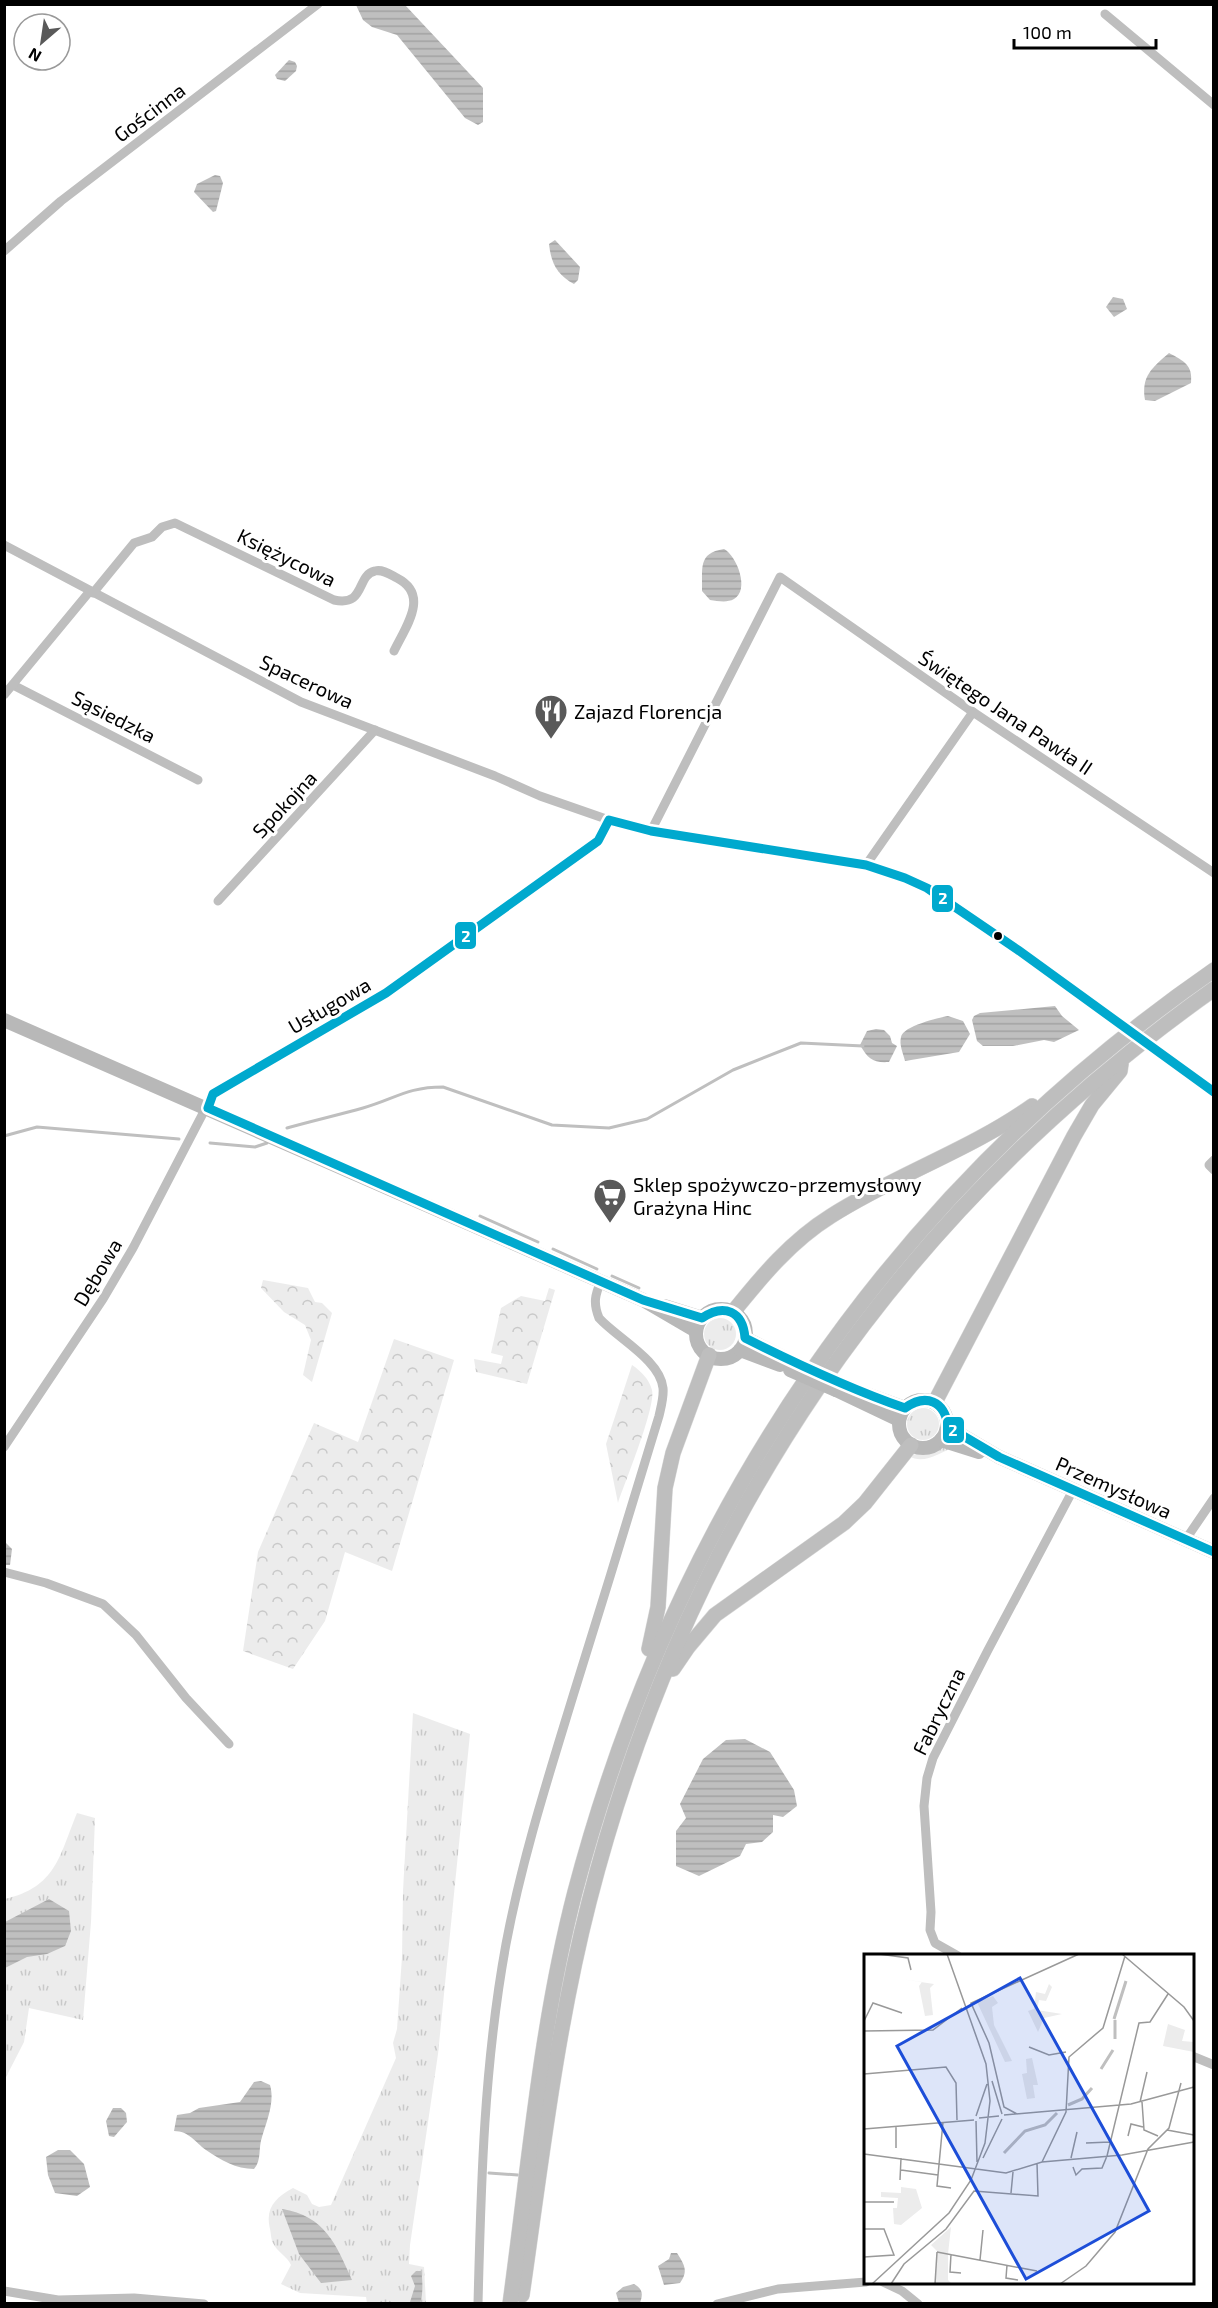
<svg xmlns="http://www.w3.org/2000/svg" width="1218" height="2308" font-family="'Exo 2',sans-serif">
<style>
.grass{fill:url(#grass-tufts)}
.forest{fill:url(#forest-crowns)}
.water{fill:url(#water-rules)}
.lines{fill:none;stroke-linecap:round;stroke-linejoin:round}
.stream{stroke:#bfbfbf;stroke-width:3}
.primary-casing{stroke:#dbdbdb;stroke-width:16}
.minor{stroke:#bebebe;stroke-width:9}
.secondary{stroke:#b8b8b8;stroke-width:14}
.primary{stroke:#bebebe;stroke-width:15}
.minor-bridge{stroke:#bebebe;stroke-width:9}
.secondary-bridge{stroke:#b8b8b8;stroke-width:14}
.bus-1-casing{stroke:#fff;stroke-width:14}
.bus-1{stroke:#00a9ce;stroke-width:9}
.bus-dot{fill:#000;stroke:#fff;stroke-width:2}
.labels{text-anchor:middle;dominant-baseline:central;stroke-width:6;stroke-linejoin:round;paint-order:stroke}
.street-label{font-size:20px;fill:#000;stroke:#fff}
.poi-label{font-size:20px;fill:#000;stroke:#fff;text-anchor:start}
.inset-river{fill:none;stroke:#bfbfbf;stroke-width:3}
.inset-road{fill:none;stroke:#999;stroke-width:1.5}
.view{fill:#1d4ed8;fill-opacity:0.15;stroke:#1d4ed8;stroke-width:3}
.inset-edge{fill:none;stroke:#000;stroke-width:3}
.line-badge{stroke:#fff;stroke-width:2}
.badge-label{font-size:16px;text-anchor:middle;font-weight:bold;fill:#fff}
</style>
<defs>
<pattern id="grass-tufts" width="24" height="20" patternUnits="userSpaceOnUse" patternTransform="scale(1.5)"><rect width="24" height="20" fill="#ececec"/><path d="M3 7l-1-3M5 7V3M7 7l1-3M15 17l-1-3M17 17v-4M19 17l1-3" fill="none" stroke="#c9c9c9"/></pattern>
<pattern id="forest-crowns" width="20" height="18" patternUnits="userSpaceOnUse" patternTransform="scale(1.5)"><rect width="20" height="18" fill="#ececec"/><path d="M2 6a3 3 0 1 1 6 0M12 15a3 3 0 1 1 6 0" fill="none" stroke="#c9c9c9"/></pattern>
<pattern id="water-rules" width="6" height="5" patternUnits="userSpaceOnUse" patternTransform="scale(1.5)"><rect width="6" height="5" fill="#bfbfbf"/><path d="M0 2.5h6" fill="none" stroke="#a2a2a2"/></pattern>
</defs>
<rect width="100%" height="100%" fill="#fff"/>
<g class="grass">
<circle cx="720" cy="1334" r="16"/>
<circle cx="923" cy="1424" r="16"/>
<path d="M944,1446l10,1c-14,6 -31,18 -45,9z"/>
<path d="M413,1713l57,21 -32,320 -28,191 -1,19 15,3 2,36h-59l-1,-6 -66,-4 -19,-9 10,-19c-4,-9 -14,-13 -18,-22 -2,-3 -2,-10 -3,-14 -5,-21 5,-31 23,-41l14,7 5,9 7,3 12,-2 65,-147 -3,-15 4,-14 5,-72 1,-66z"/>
<path d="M77,1813l18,5 -4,104 -8,98 -54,-12 -5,34 -19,37v-180c51,-12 54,-42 72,-86z"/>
</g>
<g class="forest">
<path d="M263,1280l45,8 7,14 7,1 10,10 -20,69 -9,-7 8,-35 -6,-15 -21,-13 -23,-24z"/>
<path d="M549,1288l6,2 -28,94 -51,-12 -2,-13 27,5 2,-8 -12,-3 10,-45 20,-12 24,5z"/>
<path d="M394,1339l60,21 -62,211 -47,-19 -20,69 -32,48 -50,-18 15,-99 56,-129 44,19z"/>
<path d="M632,1365c9,6 17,14 20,25 4,17 -27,92 -34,113l-12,-59z"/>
</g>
<g class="water">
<path d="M356,5h49l78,83v34l-5,3 -13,-7 -68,-83 -25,-8 -9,-7z"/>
<path d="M289,60l6,2 2,4 -1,5 -11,10 -8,-2 -2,-4z"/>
<path d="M215,175l5,1 3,7 -7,28 -3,1 -19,-20 3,-8z"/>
<path d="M555,240l25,27 -2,13 -4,4c-17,-9 -23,-21 -25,-40z"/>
<path d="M1113,297l10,2 4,10 -13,8 -8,-10z"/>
<path d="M1169,353c15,8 24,12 22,30l-36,18 -10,-1c-4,-24 7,-32 24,-47z"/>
<path d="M724,549c13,7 26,41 10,50 -7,4 -16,2 -24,1l-8,-9c1,-22 -5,-38 22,-42z"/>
<path d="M1055,1006l7,10 17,14 -25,12 -10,-2 -31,6h-30l-6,-5 -5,-21 2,-4 6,-3z"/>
<path d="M948,1016l15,5 7,13 -11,18 -54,9c-2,-8 -6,-16 -4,-24 2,-11 37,-19 47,-21z"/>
<path d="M876,1029l8,1 6,6 2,7 5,3 -8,16c-16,1 -21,-3 -29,-17l7,-14z"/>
<path d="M4,1541l8,8 -2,16h-5z"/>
<path d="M745,1739l25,13 24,38 3,16 -14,11 -10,-2v17l-11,10 -16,2 -6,12 -41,20 -23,-10v-35l10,-13 -6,-14 23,-45 23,-19z"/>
<path d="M49,1899l20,12 2,20 -6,15 -18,8 -20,3 -22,11v-46z"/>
<path d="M261,2081l9,4c5,17 -3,35 -8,52 -4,11 0,23 -8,32 -18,0 -33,-9 -48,-19 -11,-8 -17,-19 -32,-19l3,-16 13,-2 9,-5 41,-6 14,-20z"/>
<path d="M113,2108h8l5,5 1,9 -13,15 -5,-1 -3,-15z"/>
<path d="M58,2150h12l14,14 6,23 -13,9 -22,-3 -7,-18 -2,-18z"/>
<path d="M282,2209c43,7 54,35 70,71l-31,3 -22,-29z"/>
<path d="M671,2253h6c7,11 12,18 3,30l-16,2 -6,-19 11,-7z"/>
<path d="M416,2271h5c2,7 2,27 -1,32l-10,-1 5,-16 -4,-10z"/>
<path d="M634,2284c9,5 9,10 6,19h-21l-3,-10 7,-6z"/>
</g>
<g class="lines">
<g class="stream">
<path d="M287,1128c25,-7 51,-13 76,-20 32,-9 44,-21 80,-21l109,38 57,3 38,-9 86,-49 68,-27 62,3"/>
<path d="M4,1136l33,-9 142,12"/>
<path d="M210,1143l45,4 12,-4"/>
<path d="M480,1216l58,26"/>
<path d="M553,1249l44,20"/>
<path d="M612,1276l27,12"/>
<path d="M489,2173l29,2"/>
</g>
<g class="primary-casing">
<g id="primary">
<path d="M733,1312c29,-36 58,-71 98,-96 64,-41 139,-66 201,-110"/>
<path d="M935,1402l139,-266 18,-31 28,-34 1,-7"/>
<path d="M649,1649l9,-42 7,-119 8,-35 36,-98"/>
<path d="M673,1669l15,-22 27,-32 129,-92 21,-20 46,-58"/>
<path d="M522,2295c19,-131 34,-264 67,-393 97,-379 305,-687 625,-913"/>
<path d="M510,2304c19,-138 30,-277 65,-412 100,-379 315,-698 639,-922"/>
</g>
</g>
<g class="minor">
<path d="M1105,14l109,91"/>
<path d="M4,251l57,-50 257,-197"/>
<path d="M4,545l297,157 194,74 45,20 69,24 42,11 215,34 24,7 37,16 185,129"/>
<path d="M93,593l41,-50 18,-6 10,-10 13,-4 159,77c32,7 22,-25 41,-29 8,-2 16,4 22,7 33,17 9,48 -3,73"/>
<path d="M13,685l185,95"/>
<path d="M4,695l86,-104"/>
<path d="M651,831l129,-254 193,135 241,161"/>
<path d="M866,865l107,-153"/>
<path d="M218,901l157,-171"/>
<path d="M1163,1053l51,39"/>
<path d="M1214,1160l-5,5 5,5"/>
<path d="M4,1447l99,-148 30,-51 80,-154 173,-101 47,-32 165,-120 11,-21"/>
<path d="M1186,1539l28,-41"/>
<path d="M4,1572l42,11 57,21 33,31 50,63 43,46"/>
<path d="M958,1956l-23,-13 -5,-13 1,-18 -7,-106 3,-28 6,-20 55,-108 85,-160"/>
<path d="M1192,2056l22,9"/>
<path d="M883,2282l19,9 16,13"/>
<path d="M4,2291l54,9 76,-2 70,6"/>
<path d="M478,2304c3,-122 6,-240 28,-360 16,-85 42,-166 67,-248 29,-93 58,-187 86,-280 2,-9 5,-19 4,-28 -3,-28 -46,-50 -64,-70 -6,-15 -4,-23 2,-37"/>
<path d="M717,2304l61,-15 88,-7"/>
</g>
<g class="secondary">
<path d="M4,1020l639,280 53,31"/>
<path d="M664,1306l38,12"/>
<circle cx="721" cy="1334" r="25"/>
<path d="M745,1338l50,25"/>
<path d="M740,1350l40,15"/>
<path d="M836,1390l63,30"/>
<path d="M864,1393l41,15"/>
<circle cx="923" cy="1424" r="24"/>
<path d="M948,1427l51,30 215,95"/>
<path d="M941,1440l38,12"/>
</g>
<use href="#primary" class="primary"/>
<path class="minor-bridge" d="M1112,1017l51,36"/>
<path class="secondary-bridge" d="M790,1370l46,20"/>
<g class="bus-1-casing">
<path id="bus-1" d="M1214,1092l-196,-142 -91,-62 -22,-10 -39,-13 -215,-34 -42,-11 -11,21 -212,152 -173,101 -5,14 435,192 59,18c22,-15 41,-7 43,20 52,26 105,51 160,70 21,-15 40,-7 43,19l51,30 215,95"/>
</g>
<use href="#bus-1" class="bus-1"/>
</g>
<defs>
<g id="restaurant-pin" transform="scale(1.725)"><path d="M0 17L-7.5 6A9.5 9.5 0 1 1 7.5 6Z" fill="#595959" stroke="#fff"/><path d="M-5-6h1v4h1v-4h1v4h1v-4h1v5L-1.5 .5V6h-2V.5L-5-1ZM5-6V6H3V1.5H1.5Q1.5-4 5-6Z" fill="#fff"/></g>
<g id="supermarket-pin" transform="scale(1.725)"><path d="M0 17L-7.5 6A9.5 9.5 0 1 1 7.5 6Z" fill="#595959" stroke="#fff"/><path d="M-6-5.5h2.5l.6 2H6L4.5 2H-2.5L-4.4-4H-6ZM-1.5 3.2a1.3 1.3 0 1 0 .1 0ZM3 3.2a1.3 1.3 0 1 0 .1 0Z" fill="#fff"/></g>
</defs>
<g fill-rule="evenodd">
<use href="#restaurant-pin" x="551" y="711"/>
<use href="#supermarket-pin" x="610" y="1195"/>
</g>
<circle class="bus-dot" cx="998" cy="936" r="5"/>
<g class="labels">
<g class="street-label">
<text transform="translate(149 112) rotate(-37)">Gościnna</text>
<text transform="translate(287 557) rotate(26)">Księżycowa</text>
<text transform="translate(307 681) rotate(25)">Spacerowa</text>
<text transform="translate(1006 712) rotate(34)">Świętego Jana Pawła II</text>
<text transform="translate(114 716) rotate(27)">Sąsiedzka</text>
<text transform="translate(284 804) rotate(-47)">Spokojna</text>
<text transform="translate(329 1005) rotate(-30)">Usługowa</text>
<text transform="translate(97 1272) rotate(-59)">Dębowa</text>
<text transform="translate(1114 1487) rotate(24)">Przemysłowa</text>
<text transform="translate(938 1711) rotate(-64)">Fabryczna</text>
</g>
<g class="poi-label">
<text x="574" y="711">Zajazd Florencja</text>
<text x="633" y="1184">Sklep spożywczo-przemysłowy<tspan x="633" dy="23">Grażyna Hinc</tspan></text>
</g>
</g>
<g transform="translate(864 1954)">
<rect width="330" height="330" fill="#fff"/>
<path d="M185,30l3,3 -6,14 -7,-1 -2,10 25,4 -18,4 -6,14 -10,-21 6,-2 2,-17 9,2zM129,42l5,7 -6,4 2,18 18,36 -7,1 -28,-60z" fill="#ececec"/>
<path d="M37,25l33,5 -4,4 3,27 -8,1 -6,-30 3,-4zM304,70l17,6 -3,11 12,1v10l-31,-6zM168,104l6,27h-5l2,13 -8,1 -5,-25 5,-1 -1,-14zM37,233l15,2 6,19 -21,17 -7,-1 -1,-16h4l1,-10 -17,-1v-5l20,1zM87,273l-3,27v26l4,4h-17l2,-33 -6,-6z" fill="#ececec"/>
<path class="inset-river" d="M250,65l12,-38M251,66v19M237,115l12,-19M204,151l14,-6 10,-11M140,199l21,-22 20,-6 12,-12"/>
<path class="inset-road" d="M15,0l29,4 3,12M258,0l62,53 10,14M0,67l9,-18 29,10M0,77l69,-1 29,-22M165,93l20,8 17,-3M0,120l82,-7 10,16 1,37M128,127l10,33M276,148l7,-30M278,148l2,28 14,6M153,160l-13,-7 -15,-64 -18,-40 108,-49M140,161l127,-11 63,-17M112,162l11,-32M115,164l20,-2M112,167l1,41M79,168l-6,64 14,2M0,175l110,-9M303,176l27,5M264,182l3,-12 12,3M222,189l24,-1M32,194v-22M0,200l142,19 36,-11 80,-7 72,-13M243,202l32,-133 11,-1 18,-28M119,204l19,-39M207,204l6,-26M178,208l24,-50 3,-55 34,-29 22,-72M209,213l3,8 6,-6 20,-1 5,-12M37,216l37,5M36,226l1,-22M147,239l2,-21M0,248h30M0,275h20l10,26 -30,2M73,298l100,19M87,300l-1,18 11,1M116,306l3,-30M143,311l-1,13 12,2M8,330l77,-71 22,-33 14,-37 5,-42 -4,-37 -39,-110M27,330l13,-20 42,-35 28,-38 64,5 -1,-33M71,330l2,-32M196,330l26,-18 29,-34 33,-83 21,-21 12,-45"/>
<path class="view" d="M156,24l129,233 -123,68 -129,-233z"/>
<rect width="330" height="330" class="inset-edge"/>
</g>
<g class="line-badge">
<rect x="931" y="884" width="23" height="29" rx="6" fill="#00a9ce"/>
<rect x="454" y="921" width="23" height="29" rx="6" fill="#00a9ce"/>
<rect x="942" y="1416" width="23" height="28" rx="6" fill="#00a9ce"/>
</g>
<g class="badge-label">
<text x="943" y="904">2</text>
<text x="466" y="942">2</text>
<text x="953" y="1436">2</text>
</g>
<rect width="1218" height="2308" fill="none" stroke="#000000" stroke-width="12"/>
<g transform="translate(42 42) rotate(209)"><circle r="28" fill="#ffffff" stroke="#999999" stroke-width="1.5"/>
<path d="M0-4.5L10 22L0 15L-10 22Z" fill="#595959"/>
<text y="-9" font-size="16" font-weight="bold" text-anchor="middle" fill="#000000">N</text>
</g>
<path d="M1014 39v9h142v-9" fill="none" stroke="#000000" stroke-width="3"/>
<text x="1023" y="39" font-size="18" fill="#000000" stroke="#ffffff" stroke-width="4.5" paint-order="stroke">100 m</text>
</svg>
